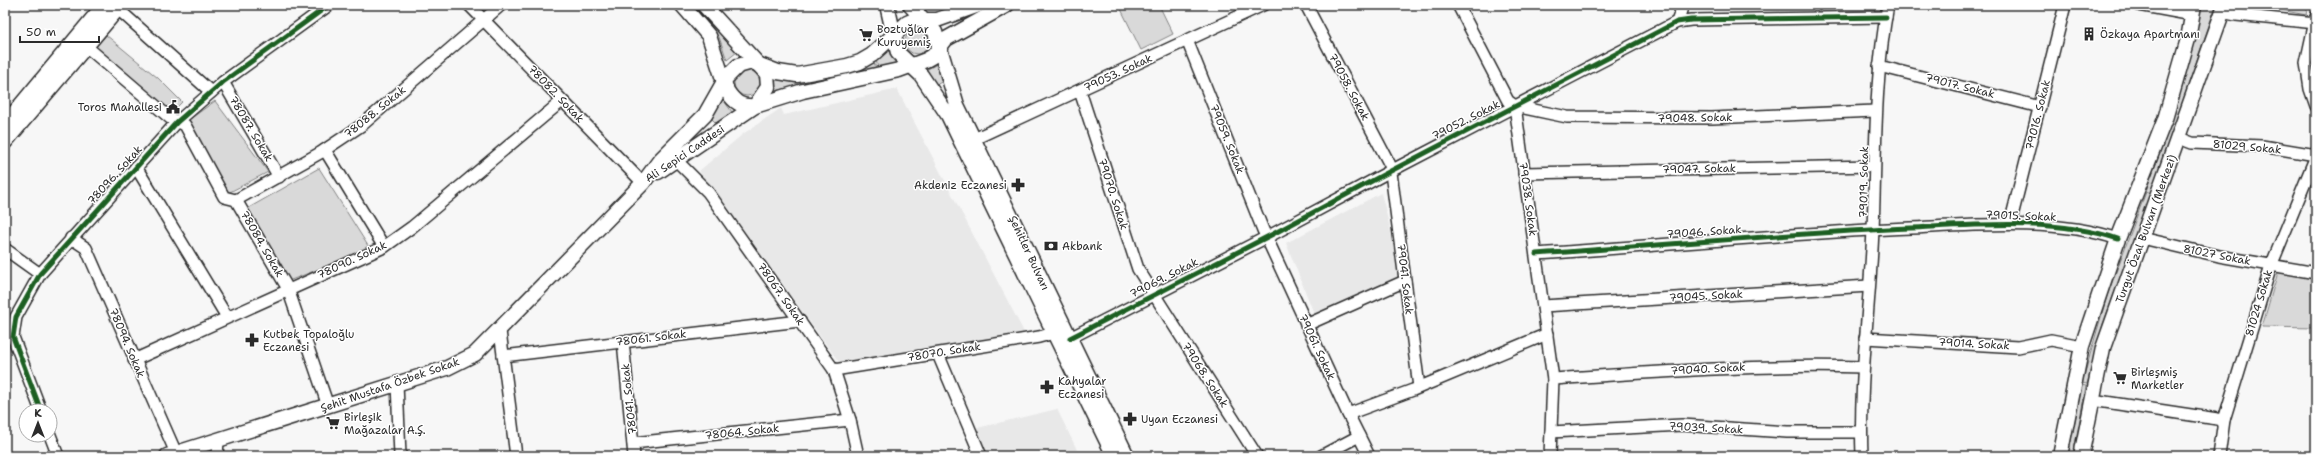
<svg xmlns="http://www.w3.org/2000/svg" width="2321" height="461" font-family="'Shantell Sans',sans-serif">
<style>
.built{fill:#e8e8e8}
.green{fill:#d9d9d9;stroke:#828282}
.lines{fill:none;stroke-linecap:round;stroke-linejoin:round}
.minor-casing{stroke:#2b2b2b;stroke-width:14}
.major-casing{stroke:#2b2b2b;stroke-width:17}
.minor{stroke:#fff;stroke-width:11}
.major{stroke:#fff;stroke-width:14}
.cycleway-casing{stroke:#fff;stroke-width:8}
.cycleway{stroke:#1b5e20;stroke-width:5}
.labels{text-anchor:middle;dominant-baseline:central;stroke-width:3;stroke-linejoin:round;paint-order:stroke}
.poi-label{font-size:11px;fill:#2b2b2b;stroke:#fff;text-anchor:start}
.street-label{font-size:11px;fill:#2b2b2b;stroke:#fff}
</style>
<rect width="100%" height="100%" fill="#f7f7f7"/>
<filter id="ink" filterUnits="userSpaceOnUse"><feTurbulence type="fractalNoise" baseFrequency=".025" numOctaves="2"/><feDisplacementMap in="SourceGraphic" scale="8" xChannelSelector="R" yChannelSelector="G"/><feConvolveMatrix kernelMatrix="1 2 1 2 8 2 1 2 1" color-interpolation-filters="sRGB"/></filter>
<g filter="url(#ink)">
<g class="built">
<path d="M897,89l129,247 -187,26 -140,-191 44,-37 38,-26 3,7z"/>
<path d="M1381,193l22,85 -88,38 -29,-73z"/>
<path d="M1057,409l23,47h-93l-14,-27z"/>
</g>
<g class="green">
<path d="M691,5h3l43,47 -10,8 -8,-23z"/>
<path d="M1119,5h40l14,29 -32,16z"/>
<path d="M2202,5h14l-65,188 -5,-2c22,-61 45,-122 56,-186z"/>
<path d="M2270,5h38l-2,10 -35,-7z"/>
<circle cx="917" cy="42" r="12"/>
<path d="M106,35l52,43 24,24 -13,13 -73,-68z"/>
<path d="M888,50l9,15 -19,3 -2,-8z"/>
<path d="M874,61l2,8 -101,22v-12c25,8 78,-3 99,-18z"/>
<path d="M937,64l6,17 -7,4 -12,-14z"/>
<circle cx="747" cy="83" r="13"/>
<path d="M722,98l10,14 -15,12 -8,-8z"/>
<path d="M215,101l53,71 -40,21 -45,-69z"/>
<path d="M319,168l51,81 -84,33 -41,-72z"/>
<path d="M2146,192l4,3 -47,129 -16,60 -5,-1 25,-87z"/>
<path d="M2278,272l38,7v49l-54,-1z"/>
<path d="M2082,385l4,1 -13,70h-5z"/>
</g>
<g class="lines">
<g class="minor-casing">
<g id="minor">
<path d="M469,5l174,178"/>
<path d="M1306,5l84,160 29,222"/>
<path d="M1458,5l50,96 7,5 38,273 -3,77"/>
<path d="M2139,5l54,10"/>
<path d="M118,9l93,83"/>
<path d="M2222,12l14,3 80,8"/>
<path d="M2316,17l-10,46 4,26 6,17"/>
<path d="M1677,22l6,-17"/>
<path d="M1187,40l76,190 85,184 21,42"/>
<path d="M87,47l83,71 15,7 39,72 12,3 52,89 40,117"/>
<path d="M1879,66l161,41"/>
<path d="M223,82l56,95"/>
<path d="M1080,91l58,178 119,187"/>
<path d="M1515,106l52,11 145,1 163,-7"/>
<path d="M2179,138l13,5 70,3 54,9"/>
<path d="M974,139l289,-134"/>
<path d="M325,150l59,97"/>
<path d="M670,154l38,38 126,178 16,50 8,36"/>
<path d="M136,167l91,150"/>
<path d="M1524,173l350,-7"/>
<path d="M236,200l84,-47 42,-28 139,-120"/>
<path d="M2010,224l55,-219"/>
<path d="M71,238l15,10 90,205"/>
<path d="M2142,238l77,18 97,17"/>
<path d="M5,249l35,25"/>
<path d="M1536,254c125,-8 250,-21 375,-26 65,-3 145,-10 207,11"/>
<path d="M1543,306l326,-20"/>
<path d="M1306,325l99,-44"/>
<path d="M500,331l16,125"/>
<path d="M1070,338l203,-104 110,-59 294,-153 14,-2 195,-3"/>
<path d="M1865,338l153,9 33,-7 31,6"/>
<path d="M623,341l11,115"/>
<path d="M938,354l43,102"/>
<path d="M503,356l297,-35"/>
<path d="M134,360l250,-113 28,-20 150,-126"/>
<path d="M834,370l205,-33 15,-4"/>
<path d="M1553,379c103,-7 206,-15 310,-12"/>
<path d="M397,383l3,73"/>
<path d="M2092,400l132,20"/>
<path d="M41,411l-28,-74 3,-20 24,-43 137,-152 46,-40 106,-77"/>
<path d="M1348,414l65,-24 134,-56"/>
<path d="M1551,432l131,-7 105,7h74"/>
<path d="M50,435l8,21"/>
<path d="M633,443l217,-23"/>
<path d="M217,456l1,-15"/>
<path d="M1321,456l38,-20"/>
<path d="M1862,456c-3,-76 8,-151 11,-227 3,-75 1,-150 15,-224"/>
<path d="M2219,456l5,-36 47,-154 45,-110"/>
</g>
</g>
<g class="major-casing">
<g id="major">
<path d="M682,5l27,31 18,55c8,12 14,16 28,15l13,-19 -1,-13 -63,-69"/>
<path d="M887,5l11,48 23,22 27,40 166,341"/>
<path d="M910,5l25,27 22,73 170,351"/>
<path d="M5,124l99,-119"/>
<path d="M5,142l116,-137"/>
<path d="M658,172l97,-66 48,-15 96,-21 27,-10 7,-4 13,-17 61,-34"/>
<path d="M167,456l280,-88 28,-14 168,-171 17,-23 45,-45 21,-37 12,-12 14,-4 26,10 19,3 50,-9 13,-4 12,-7 35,-32 7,-3h23l42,-15"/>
<path d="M2060,456l22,-110 36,-107 47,-120 23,-80 6,-34"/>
<path d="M2081,456l22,-108 122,-343"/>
</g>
</g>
<use href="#minor" class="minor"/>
<use href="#major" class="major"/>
<g class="cycleway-casing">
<g id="cycleway">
<path d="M1536,254c125,-8 250,-21 375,-26 65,-3 145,-10 207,11"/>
<path d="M1070,338l203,-104 110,-59 294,-153 14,-2 195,-3"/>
<path d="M41,411l-28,-74 3,-20 24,-43 137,-152 46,-40 106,-77"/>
</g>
</g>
<use href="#cycleway" class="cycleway"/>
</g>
</g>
<defs>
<g id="building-bare" transform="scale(1.08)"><path d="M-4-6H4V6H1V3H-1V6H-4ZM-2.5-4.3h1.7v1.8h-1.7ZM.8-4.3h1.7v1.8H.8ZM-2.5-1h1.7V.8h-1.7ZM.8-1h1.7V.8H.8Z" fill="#2b2b2b" stroke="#fff" stroke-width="2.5" paint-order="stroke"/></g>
<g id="supermarket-bare" transform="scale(1.08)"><path d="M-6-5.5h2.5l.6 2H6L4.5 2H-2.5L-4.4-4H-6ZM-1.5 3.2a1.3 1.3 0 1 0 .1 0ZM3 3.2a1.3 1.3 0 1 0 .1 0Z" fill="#2b2b2b" stroke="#fff" stroke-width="2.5" paint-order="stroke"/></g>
<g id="civic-bare" transform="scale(1.08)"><path d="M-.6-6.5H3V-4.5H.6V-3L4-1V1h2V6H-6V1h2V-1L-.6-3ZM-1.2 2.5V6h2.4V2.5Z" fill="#2b2b2b" stroke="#fff" stroke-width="2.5" paint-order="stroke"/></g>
<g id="pharmacy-bare" transform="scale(1.08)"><path d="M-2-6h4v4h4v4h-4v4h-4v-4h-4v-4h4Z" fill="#2b2b2b" stroke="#fff" stroke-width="2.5" paint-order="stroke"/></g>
<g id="bank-bare" transform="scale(1.08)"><path d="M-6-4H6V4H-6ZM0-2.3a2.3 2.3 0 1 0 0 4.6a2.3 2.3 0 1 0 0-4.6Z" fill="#2b2b2b" stroke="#fff" stroke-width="2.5" paint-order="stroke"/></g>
</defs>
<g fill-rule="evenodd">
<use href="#building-bare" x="2089" y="34"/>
<use href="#supermarket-bare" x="866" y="35"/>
<use href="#civic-bare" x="173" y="107"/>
<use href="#pharmacy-bare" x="1018" y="185"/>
<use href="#bank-bare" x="1051" y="246"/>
<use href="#pharmacy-bare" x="252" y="340"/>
<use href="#supermarket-bare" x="2120" y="378"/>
<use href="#pharmacy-bare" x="1047" y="387"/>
<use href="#pharmacy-bare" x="1130" y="419"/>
<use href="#supermarket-bare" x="333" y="423"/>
</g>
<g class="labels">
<g class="poi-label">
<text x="877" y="29">Boztuğlar<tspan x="877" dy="13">Kuruyemiş</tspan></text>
<text x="2100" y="34">Özkaya Apartmanı</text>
<text x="162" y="107" text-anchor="end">Toros Mahallesi</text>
<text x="1007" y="185" text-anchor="end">Akdeniz Eczanesi</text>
<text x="1062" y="246">Akbank</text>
<text x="263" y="334">Kutbek Topaloğlu<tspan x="263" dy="13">Eczanesi</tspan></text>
<text x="2131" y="372">Birleşmiş<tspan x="2131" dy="13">Marketler</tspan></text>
<text x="1058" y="381">Kahyalar<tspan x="1058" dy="13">Eczanesi</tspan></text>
<text x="344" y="417">Birleşik<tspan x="344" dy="13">Mağazalar A.Ş.</tspan></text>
<text x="1141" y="419">Uyan Eczanesi</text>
</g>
<g class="street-label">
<text transform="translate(1118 73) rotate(-25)">79053. Sokak</text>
<text transform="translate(1960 86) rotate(14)">79017. Sokak</text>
<text transform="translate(1349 87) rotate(62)">79058. Sokak</text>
<text transform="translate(556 94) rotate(46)">78082. Sokak</text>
<text transform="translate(375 112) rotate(-39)">78088. Sokak</text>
<text transform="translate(2038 115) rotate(-76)">79016. Sokak</text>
<text transform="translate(1695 118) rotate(-1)">79048. Sokak</text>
<text transform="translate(1466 120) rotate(-27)">79052. Sokak</text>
<text transform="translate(251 129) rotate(59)">78087. Sokak</text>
<text transform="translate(1227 139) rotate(68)">79059. Sokak</text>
<text transform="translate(2247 147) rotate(5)">81029 Sokak</text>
<text transform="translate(685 154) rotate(-34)">Ali Sepici Caddesi</text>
<text transform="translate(1699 169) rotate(-1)">79047. Sokak</text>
<text transform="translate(115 175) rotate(-48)">78096. Sokak</text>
<text transform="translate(1864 182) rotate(-89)">79019. Sokak</text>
<text transform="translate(1113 194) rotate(72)">79070. Sokak</text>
<text transform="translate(1528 199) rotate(82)">79038. Sokak</text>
<text transform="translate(2021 216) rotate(2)">79015. Sokak</text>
<text transform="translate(2146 229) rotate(-70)">Turgut Özal Bulvarı (Merkezi)</text>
<text transform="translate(1704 232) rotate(-4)">79046. Sokak</text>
<text transform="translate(262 244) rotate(60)">78084. Sokak</text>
<text transform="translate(1029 253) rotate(65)">Şehitler Bulvarı</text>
<text transform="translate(2217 255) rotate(11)">81027 Sokak</text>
<text transform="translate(352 260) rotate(-25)">78090. Sokak</text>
<text transform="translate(1164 278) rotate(-27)">79069. Sokak</text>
<text transform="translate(1405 279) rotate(83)">79041. Sokak</text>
<text transform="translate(781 294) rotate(55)">78067. Sokak</text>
<text transform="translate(1706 296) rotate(-3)">79045. Sokak</text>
<text transform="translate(2259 303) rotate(-73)">81024 Sokak</text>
<text transform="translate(651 338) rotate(-7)">78061. Sokak</text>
<text transform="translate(127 343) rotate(67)">78094. Sokak</text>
<text transform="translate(1974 344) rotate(3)">79014. Sokak</text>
<text transform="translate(1317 347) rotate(65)">79061. Sokak</text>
<text transform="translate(944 352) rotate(-9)">78070. Sokak</text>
<text transform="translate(1708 369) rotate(-3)">79040. Sokak</text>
<text transform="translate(1205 375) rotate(57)">79068. Sokak</text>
<text transform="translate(390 385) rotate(-19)">Şehit Mustafa Özbek Sokak</text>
<text transform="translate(629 399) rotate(-96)">78041. Sokak</text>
<text transform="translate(1706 428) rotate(3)">79039. Sokak</text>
<text transform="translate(742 432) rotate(-6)">78064. Sokak</text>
</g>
</g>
<rect width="2321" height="461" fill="none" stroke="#fff" stroke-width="20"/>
<rect x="10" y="10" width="2301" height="441" fill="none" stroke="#2b2b2b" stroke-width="1.5" filter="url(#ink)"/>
<g transform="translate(38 423)"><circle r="19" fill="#ffffff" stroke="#aaaaaa"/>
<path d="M0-3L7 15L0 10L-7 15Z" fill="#2b2b2b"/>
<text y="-6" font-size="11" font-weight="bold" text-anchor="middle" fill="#2b2b2b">K</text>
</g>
<path d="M20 36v6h79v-6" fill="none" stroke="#2b2b2b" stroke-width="2"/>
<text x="26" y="36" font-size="12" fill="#2b2b2b" stroke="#ffffff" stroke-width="3" paint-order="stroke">50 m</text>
</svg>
